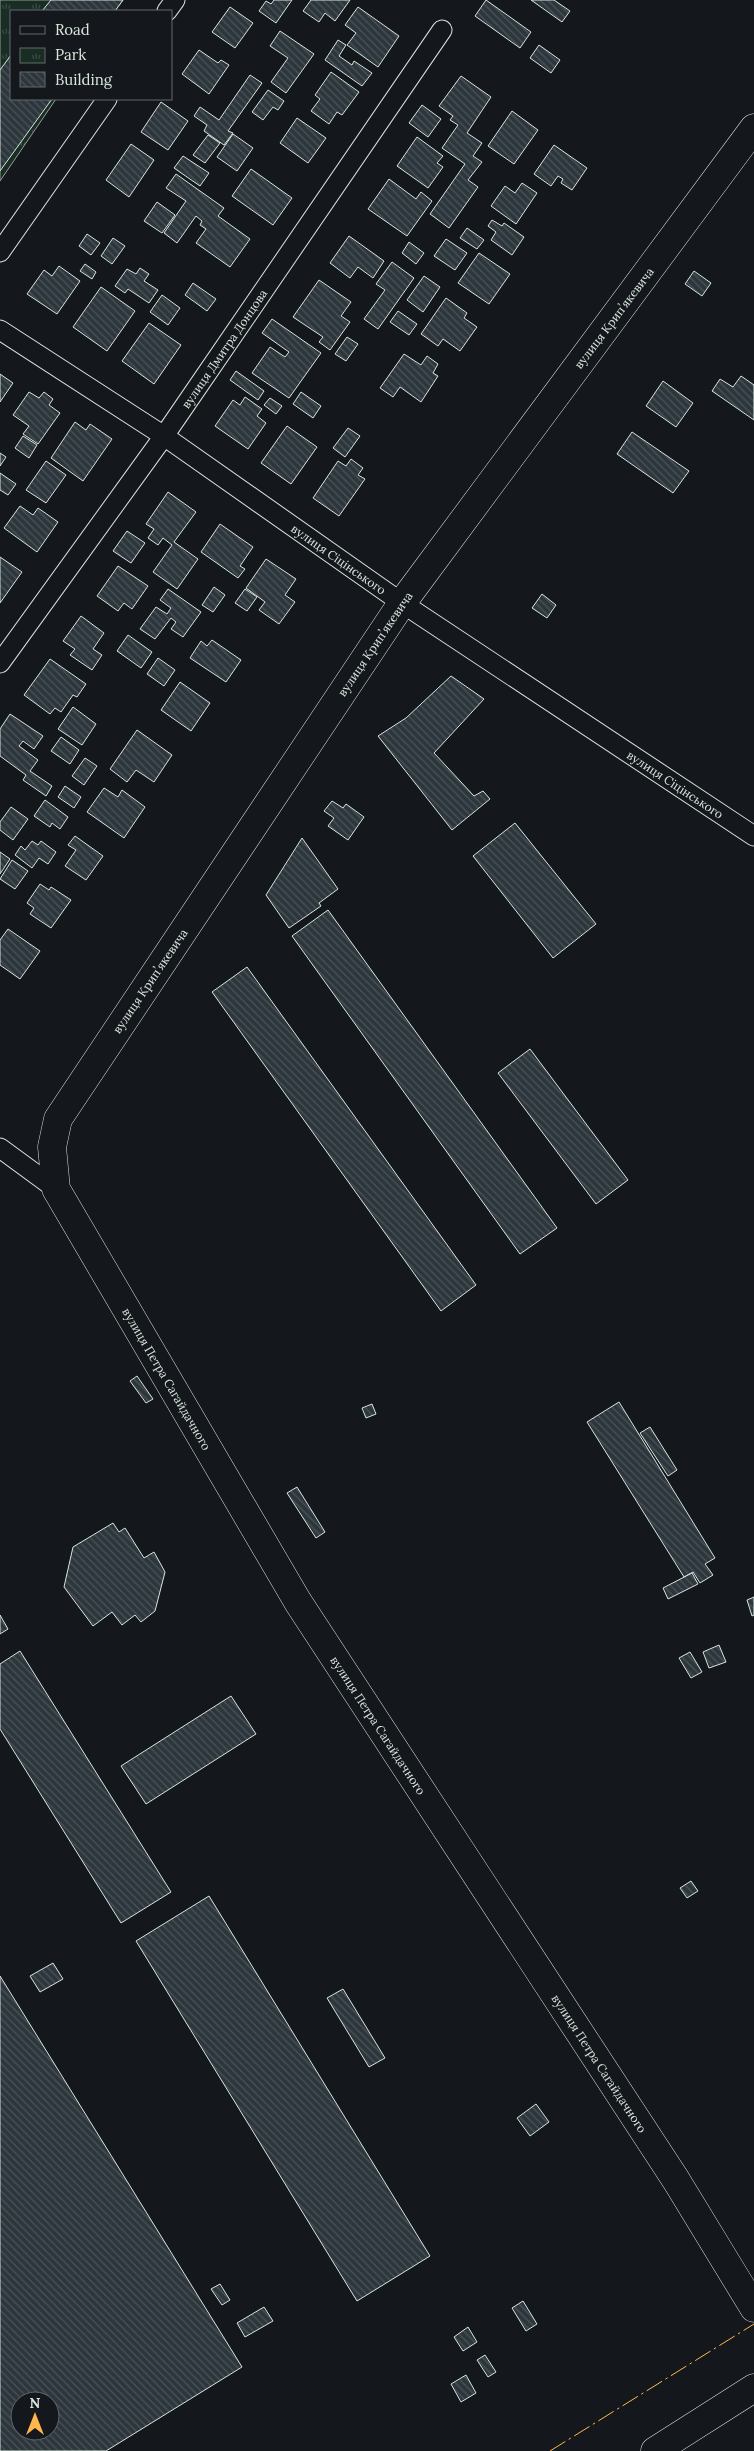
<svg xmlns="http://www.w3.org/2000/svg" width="754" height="2451" font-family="Lora,serif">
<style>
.park{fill:url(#park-tufts);stroke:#939e99}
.building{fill:url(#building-back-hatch);stroke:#d8e6dc;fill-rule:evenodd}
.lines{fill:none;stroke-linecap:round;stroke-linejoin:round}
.minor-casing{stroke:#d8e6dc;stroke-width:21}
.primary-casing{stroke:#d8e6dc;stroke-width:29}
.minor{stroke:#14181c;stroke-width:19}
.primary{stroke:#14181c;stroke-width:28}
.power{stroke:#ffb74d;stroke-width:1;stroke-dasharray:18 4 2.5 4;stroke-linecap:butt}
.labels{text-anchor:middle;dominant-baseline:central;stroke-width:4;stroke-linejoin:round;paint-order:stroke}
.street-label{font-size:12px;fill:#d8e6dc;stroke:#14181c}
</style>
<defs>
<pattern id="park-tufts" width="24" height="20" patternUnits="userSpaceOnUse" patternTransform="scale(1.25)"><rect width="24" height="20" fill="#1a2d24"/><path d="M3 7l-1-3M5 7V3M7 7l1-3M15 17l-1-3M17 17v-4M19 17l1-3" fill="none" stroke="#3b4b43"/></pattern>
<pattern id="building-back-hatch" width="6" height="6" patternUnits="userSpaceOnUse" patternTransform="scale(1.25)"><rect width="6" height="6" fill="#2c363c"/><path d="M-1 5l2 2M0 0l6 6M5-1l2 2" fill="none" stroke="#4a5358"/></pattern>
</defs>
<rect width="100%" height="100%" fill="#14181c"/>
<path class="park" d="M0,0h123l-8,11h-104v88h45l-56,82z"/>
<g class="building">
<path d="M51,0h72l-8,11h-73z"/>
<path d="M274,0h18l-16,23 -17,-12 7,-10 5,3z"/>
<path d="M311,0h39l-15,21 -10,-8 -6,9 -16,-11z"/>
<path d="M486,0l45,32 -11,16 -45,-32z"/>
<path d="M531,0h23l16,11 -8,11z"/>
<path d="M230,7l23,16 -18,25 -23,-16z"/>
<path d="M358,7l41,29 -21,31 -31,-22 9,-12 -11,-8z"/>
<path d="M280,31l34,23 -28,39 -15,-11 17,-24 -18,-12z"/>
<path d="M338,40l8,5 -7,11 13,9 2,-4 18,12 -10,13 -37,-26z"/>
<path d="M539,45l21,15 -9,13 -21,-15z"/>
<path d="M199,50l19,13 3,-3 8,5 -20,29 -27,-20z"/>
<path d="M11,55v44h41l-52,72v-101z"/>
<path d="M331,72l28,20 -17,23 -5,-3 -8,12 -18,-13 9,-12 -5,-4z"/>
<path d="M250,75l12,8 -34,48 5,2 -9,12 -20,-14 3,-6 -13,-9 6,-9 19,13z"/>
<path d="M461,76l30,21 -24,36 15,10 -9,13 9,6 -14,18 10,7 -29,41 -19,-14 35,-50 -23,-16 16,-23 -8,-5 3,-4 -14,-10z"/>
<path d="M268,90l16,11 -6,9 -5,-3 -10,13 -11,-8z"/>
<path d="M161,102l27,19 -20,29 -27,-18z"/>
<path d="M422,105l19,14 -13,18 -19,-14z"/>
<path d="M512,111l26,19 -24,34 -26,-18z"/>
<path d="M297,118l29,20 -18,25 -28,-20z"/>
<path d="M233,134l20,14 -16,23 -20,-14z"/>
<path d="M208,135l12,8 -15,20 -12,-8z"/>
<path d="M417,137l26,19 -6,7 6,4 -15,21 -31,-22z"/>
<path d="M131,144l23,16 -25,37 -23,-17z"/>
<path d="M554,145l33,23 -15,22 -11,-7 2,-4 -5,-3 -7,10 -17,-12z"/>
<path d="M183,156l26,17 -9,13 -26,-18z"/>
<path d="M251,169l41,29 -19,27 -41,-29z"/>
<path d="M176,174l48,34 -6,8 32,23 -20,28 -34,-24 10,-14 -6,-4 2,-4 -6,-5 -19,27 -13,-10 22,-32 -20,-13z"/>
<path d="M389,179l27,20 5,-7 11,9 -25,35 -39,-27z"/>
<path d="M522,183l15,10 -21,31 -25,-18 14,-20 10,7z"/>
<path d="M157,202l18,13 -13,18 -18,-12z"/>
<path d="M492,220l10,6 2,-3 20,14 -12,18 -21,-15 5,-8 -8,-6z"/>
<path d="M467,228l17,12 -7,9 -17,-11z"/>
<path d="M87,234l13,9 -9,12 -12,-9z"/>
<path d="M349,236l35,25 -11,17 -15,-11 -8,11 -20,-15z"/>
<path d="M113,238l12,8 -13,18 -11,-8z"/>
<path d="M446,239l21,14 -12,17 -21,-14z"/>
<path d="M409,242l15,11 -8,11 -14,-11z"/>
<path d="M479,253l31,21 -21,30 -31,-21z"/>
<path d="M392,262l22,16 -36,51 -14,-10 21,-29 -9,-6z"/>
<path d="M85,264l11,8 -4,7 -12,-8z"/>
<path d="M59,266l21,15 -23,33 -30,-20 17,-24 8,6z"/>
<path d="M140,268l9,6 -5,7 14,9 -9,13 -21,-14 -3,4 -10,-7 12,-17 9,5z"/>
<path d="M694,271l17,12 -9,13 -17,-12z"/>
<path d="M424,276l16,11 -17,25 -16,-12z"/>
<path d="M319,280l32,22 -10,14 9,6 -20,28 -11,-8 4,-5 -30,-20z"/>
<path d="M193,283l23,16 -9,12 -22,-16z"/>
<path d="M101,287l34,24 -28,40 -34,-24z"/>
<path d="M162,295l18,13 -12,17 -18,-13z"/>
<path d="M446,298l21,15 -3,5 13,9 -17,24 -17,-12 -5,7 -17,-12z"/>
<path d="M398,311l19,13 -8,11 -19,-13z"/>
<path d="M272,319l49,34 -32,45 -37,-25 18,-26 15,10 4,-5 -27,-19z"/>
<path d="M149,323l32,22 -27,39 -32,-23z"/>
<path d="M347,337l11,7 -12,17 -11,-7z"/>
<path d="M404,354l17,11 6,-9 11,8 -5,9 5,3 -17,26 -21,-15 -7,10 -13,-9z"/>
<path d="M236,371l28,20 -6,9 -28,-20z"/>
<path d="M0,374l13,9 -13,19z"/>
<path d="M741,376l13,9v35l-42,-29 8,-12 13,8z"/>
<path d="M663,381l30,22 -17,24 -30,-21z"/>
<path d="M29,392l10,6 5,-6 9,7 -4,6 11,8 -22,31 -15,-10 6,-8 -16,-11z"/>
<path d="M301,392l20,14 -8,12 -20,-14z"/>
<path d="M245,397l17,12 -5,7 9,7 -18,26 -33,-23 18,-26 7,5z"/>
<path d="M270,398l12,8 -6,8 -12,-9z"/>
<path d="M75,422l11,8 4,-6 22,15 -29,42 -32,-23z"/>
<path d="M287,426l30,21 -26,37 -30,-21z"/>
<path d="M348,428l12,8 -15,21 -12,-9z"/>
<path d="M632,432l57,39 -16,22 -56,-39z"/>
<path d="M23,436l14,9 -8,13 -14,-10z"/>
<path d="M0,453l6,4 -6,9z"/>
<path d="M351,459l12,9 -5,7 7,4 -26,37 -26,-18 25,-37 8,5z"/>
<path d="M46,461l20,14 -20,28 -20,-13z"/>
<path d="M0,473l16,11 -8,11 -8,-5z"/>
<path d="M168,492l28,20 -22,30 24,17 -21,30 -24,-17 19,-27 -9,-7 -5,7 -10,-7 6,-9 -8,-5z"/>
<path d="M20,506l13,9 5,-7 20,14 -21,30 -33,-24z"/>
<path d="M220,524l33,23 -13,19 5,3 -7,9 -37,-26z"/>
<path d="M127,531l18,12 -14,20 -18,-12z"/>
<path d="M0,557l22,15 -22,31z"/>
<path d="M266,559l30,20 -11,16 10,7 -16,22 -20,-14 6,-8 -19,-14z"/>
<path d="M118,566l30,20 -16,23 -8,-6 -6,8 -21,-15z"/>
<path d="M214,587l11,8 -12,17 -11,-7z"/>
<path d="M168,589l33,23 -18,25 -12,-8 5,-7 -5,-4 -16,21 -15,-10 16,-22 11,7 4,-6 -11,-8z"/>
<path d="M245,589l12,8 -10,14 -12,-8z"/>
<path d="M542,594l14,11 -9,13 -15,-10z"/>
<path d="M81,616l23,17 -11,16 9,6 -10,15 -22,-15 5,-6 -12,-8z"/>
<path d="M128,635l24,17 -11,16 -24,-17z"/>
<path d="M212,640l29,20 -15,22 -36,-24 11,-17 6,5z"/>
<path d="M158,658l17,12 -11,16 -17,-12z"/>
<path d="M50,659l36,25 -9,13 -4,-2 -12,17 -6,-4 -5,6 -26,-19z"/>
<path d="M451,676l33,23 -50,54 40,43 9,-5 7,8 -38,31 -74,-94 28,-18z"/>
<path d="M180,682l30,21 -19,28 -30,-21z"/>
<path d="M73,707l23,17 -14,21 -24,-16z"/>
<path d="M10,714l33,22 -9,13 -11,-8 -4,5 19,14 -8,11 22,15 -6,10 -23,-16 3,-5 -26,-19v-27z"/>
<path d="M137,730l35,25 -18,27 -18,-12 -9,12 -17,-13z"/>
<path d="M61,737l18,13 -9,14 -19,-13z"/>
<path d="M85,758l12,8 -13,19 -12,-9z"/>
<path d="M65,786l16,11 -7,11 -16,-11z"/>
<path d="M104,788l14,9 4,-7 23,17 -21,31 -37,-26z"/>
<path d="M45,800l23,17 -8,12 -8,-6 -2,4 -16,-11z"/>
<path d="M332,801l11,7 3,-4 18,13 -16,23 -20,-14 6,-8 -10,-7z"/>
<path d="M11,807l17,12 -15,21 -13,-10v-8z"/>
<path d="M515,823l81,101 -43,34 -80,-102z"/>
<path d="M75,836l28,20 -17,24 -21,-14 11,-16 -8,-5z"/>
<path d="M302,838l36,51 -19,14 2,3 -32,22 -23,-33z"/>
<path d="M32,841l6,4 3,-4 15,11 -8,12 -9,-6 -7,10 -17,-13 6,-9 4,4z"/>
<path d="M0,852l10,7 -10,15z"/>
<path d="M12,860l16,11 -13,18 -15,-10z"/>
<path d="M40,884l9,6 2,-3 20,13 -20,28 -21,-14 4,-6 -7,-5z"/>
<path d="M328,910l229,318 -37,26 -228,-318z"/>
<path d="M8,929l32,22 -20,28 -20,-14v-25z"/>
<path d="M247,967l229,318 -35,26 -229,-319z"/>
<path d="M530,1049l98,131 -32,24 -98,-131z"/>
<path d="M137,1376l16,23 -7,4 -16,-22z"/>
<path d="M619,1402l96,156 -10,6 8,11 -13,8 -7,-11 -9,5 -97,-155z"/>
<path d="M372,1404l4,10 -10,4 -4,-10z"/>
<path d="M650,1427l27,43 -9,6 -28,-43z"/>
<path d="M297,1487l28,45 -9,6 -29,-45z"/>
<path d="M113,1523l6,9 6,-4 19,30 10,-6 11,20 -10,39 -14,11 -6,-7 -13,10 -10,-13 -19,14 -29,-39 9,-40z"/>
<path d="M692,1573l6,11 -30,15 -5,-11z"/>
<path d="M754,1597v18l-2,1 -5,-16z"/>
<path d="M0,1615l8,14 -8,5z"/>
<path d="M719,1645l7,17 -17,6 -6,-16z"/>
<path d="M20,1651l151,241 -50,31 -121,-194v-65z"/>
<path d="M690,1652l12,20 -11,6 -12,-20z"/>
<path d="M231,1696l25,38 -110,70 -25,-38z"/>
<path d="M691,1881l7,10 -11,7 -7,-10z"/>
<path d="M209,1896l221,360 -73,45 -221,-360z"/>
<path d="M53,1963l10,16 -23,13 -10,-16z"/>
<path d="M0,1976l242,391 -136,84h-106zM20,2401h30v30h-30z"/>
<path d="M343,1989l42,69 -16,9 -42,-69z"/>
<path d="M536,2104l13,18 -19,14 -13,-18z"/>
<path d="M220,2284l10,16 -8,5 -11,-16z"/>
<path d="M523,2301l14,23 -11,7 -14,-23z"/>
<path d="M264,2307l9,14 -28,16 -8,-14z"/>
<path d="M468,2327l9,15 -14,9 -9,-14z"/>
<path d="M485,2355l11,17 -8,5 -11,-17z"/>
<path d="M466,2375l10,18 -15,9 -10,-18z"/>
</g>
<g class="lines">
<g class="minor-casing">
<g id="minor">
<path d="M167,11l8,-11"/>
<path d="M0,252l107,-153"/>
<path id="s1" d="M0,330l164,106 238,167 352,233"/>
<path id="s2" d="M0,663l164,-227 278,-406"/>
<path d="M0,1148l56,41"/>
</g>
</g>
<g class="primary-casing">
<g id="primary">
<path id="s3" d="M754,128l-352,475 -344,516 -6,28 4,42 242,413 378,578 78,128"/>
<path d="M655,2451l99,-63"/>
</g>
</g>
<use href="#minor" class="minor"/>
<use href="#primary" class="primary"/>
<path class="power" d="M550,2451l204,-127"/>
</g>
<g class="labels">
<g class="street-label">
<text transform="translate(614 318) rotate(-53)">вулиця Крипʼякевича</text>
<text stroke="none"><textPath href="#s2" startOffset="386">вулиця Дмитра Донцова</textPath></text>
<text stroke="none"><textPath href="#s1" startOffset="409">вулиця Сіцінського</textPath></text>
<text transform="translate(375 644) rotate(-56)">вулиця Крипʼякевича</text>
<text stroke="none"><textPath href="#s1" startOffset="814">вулиця Сіцінського</textPath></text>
<text transform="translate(150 981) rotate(-56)">вулиця Крипʼякевича</text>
<text stroke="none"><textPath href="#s3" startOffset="1502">вулиця Петра Сагайдачного</textPath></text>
<text stroke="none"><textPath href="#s3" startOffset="1908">вулиця Петра Сагайдачного</textPath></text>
<text stroke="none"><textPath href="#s3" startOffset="2312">вулиця Петра Сагайдачного</textPath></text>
</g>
</g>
<rect x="10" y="10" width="162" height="90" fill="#14181c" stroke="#626a69"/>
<rect x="20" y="26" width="25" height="8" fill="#14181c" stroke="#626a69"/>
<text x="55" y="35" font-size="15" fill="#d8e6dc">Road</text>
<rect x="20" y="48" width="25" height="15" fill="url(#park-tufts)" stroke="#626a69"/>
<text x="55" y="60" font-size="15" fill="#d8e6dc">Park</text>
<rect x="20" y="72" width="25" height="15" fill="url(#building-back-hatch)" stroke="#626a69"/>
<text x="55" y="85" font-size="15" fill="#d8e6dc">Building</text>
<g transform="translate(35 2416)"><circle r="24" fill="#14181c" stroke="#626a69"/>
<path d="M0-4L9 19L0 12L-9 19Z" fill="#ffb74d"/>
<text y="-8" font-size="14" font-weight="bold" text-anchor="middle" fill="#d8e6dc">N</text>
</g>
</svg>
